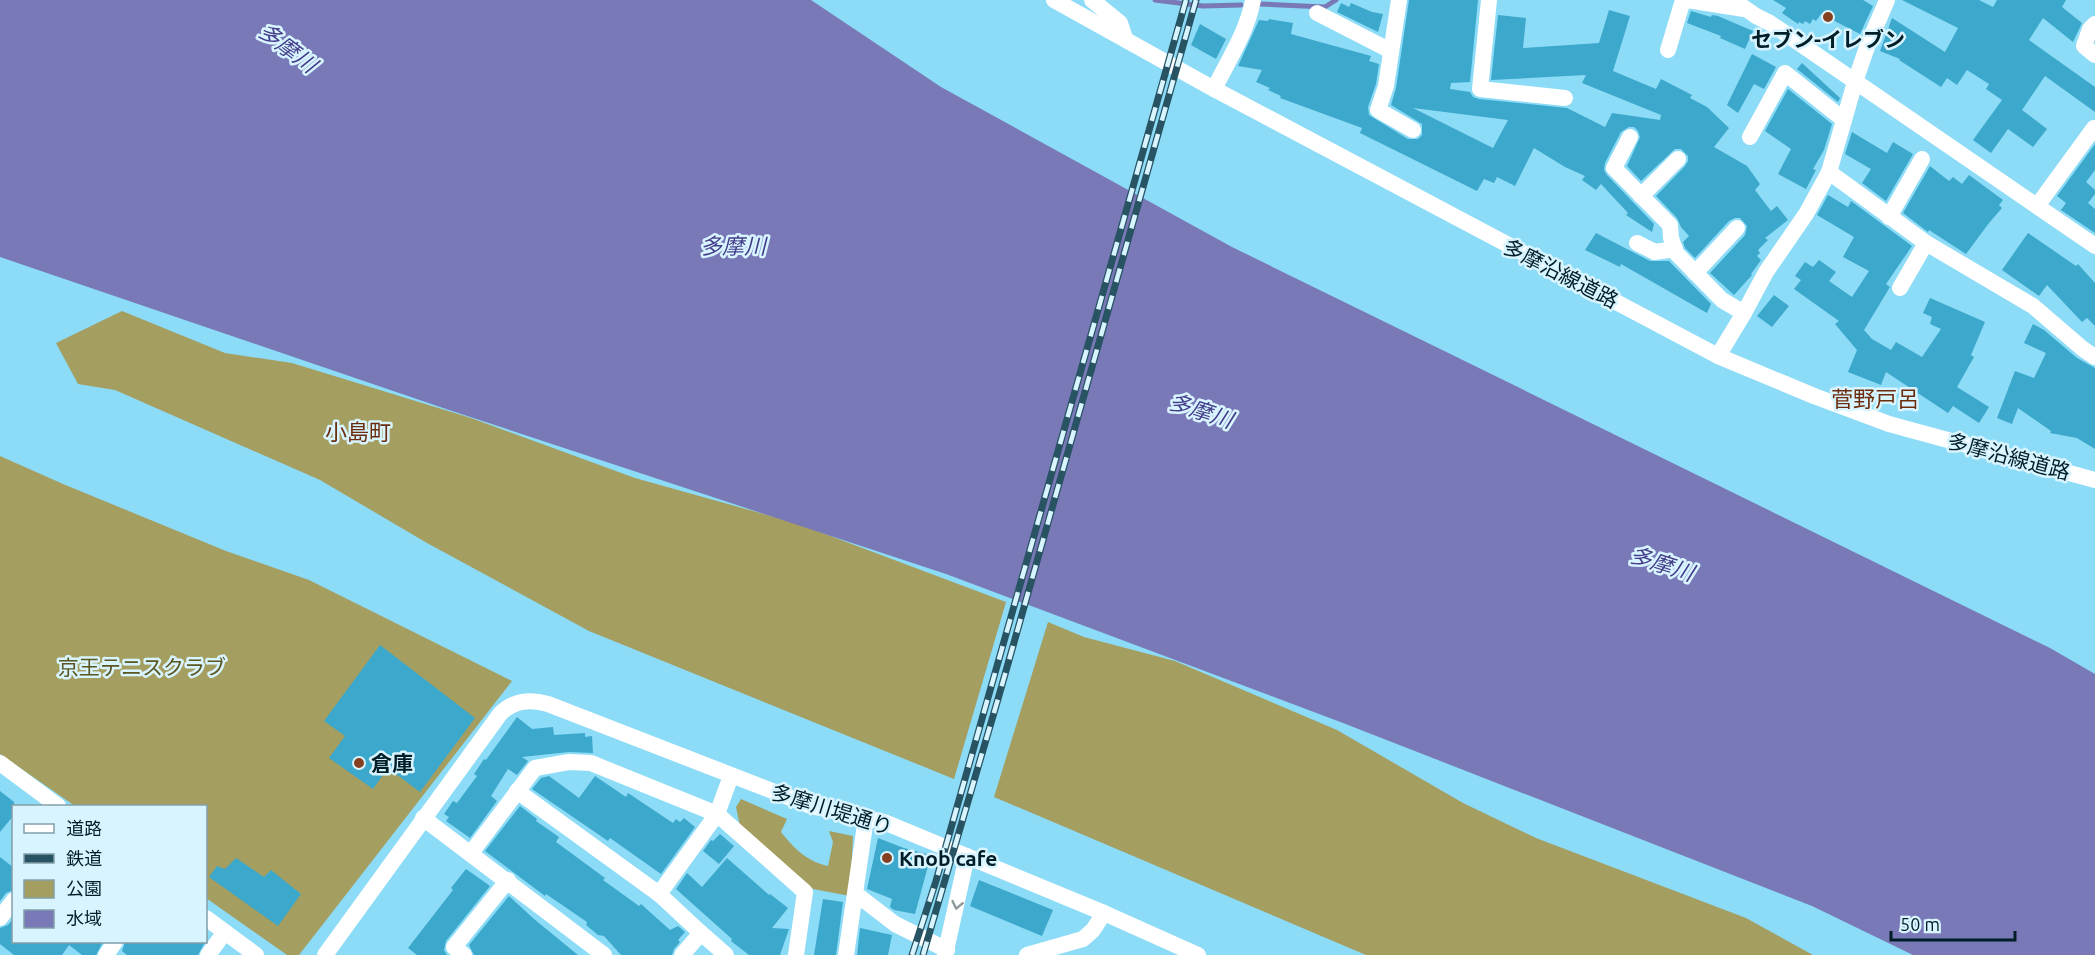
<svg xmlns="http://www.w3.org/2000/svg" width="2095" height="955" font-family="Ubuntu,'Noto Sans JP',sans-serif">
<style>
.green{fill:#a59e61}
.water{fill:#7979b7}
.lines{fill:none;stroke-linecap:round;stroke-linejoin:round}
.stream{stroke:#7979b7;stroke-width:5}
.building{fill:#3ca8cb;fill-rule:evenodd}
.minor{stroke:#fff;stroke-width:16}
.rail-casing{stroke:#275362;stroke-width:7}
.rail{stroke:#d8f4ff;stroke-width:4.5;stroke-dasharray:14;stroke-linecap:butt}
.oneway{stroke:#8c9a9e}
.poi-dot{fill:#87401f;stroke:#d8f4ff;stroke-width:2}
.labels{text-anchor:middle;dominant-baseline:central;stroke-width:5;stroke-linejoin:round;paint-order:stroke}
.poi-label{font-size:21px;font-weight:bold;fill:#001e28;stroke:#d8f4ff;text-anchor:start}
.street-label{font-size:21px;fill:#001e28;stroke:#d8f4ff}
.park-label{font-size:21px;fill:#5b5520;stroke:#d8f4ff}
.water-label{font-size:22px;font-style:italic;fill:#443d8a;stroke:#d8f4ff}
.neighbourhood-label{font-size:22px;fill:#6c2d0e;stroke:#d8f4ff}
</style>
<rect width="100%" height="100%" fill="#8cdbf7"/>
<g class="green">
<path d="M122,311l103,42 67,10 179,55 164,60 161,45 210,79 -52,177 -365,-148 -162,-88 -107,-63 -205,-90 -37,-6 -22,-41z"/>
<path d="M0,456l63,28 163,67 83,29 203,101 -213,274h-12l-81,-57v-92h-131l-75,-52z"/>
<path d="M1048,622l36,15 91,24 162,69 126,73 73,35 210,80 67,37h-447l-372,-158z"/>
<path d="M741,799l46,20 -6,13c14,17 25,29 47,34l5,-24 -4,-11 24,5 -3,60 -37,-7 -73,-63 -4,-19z"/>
</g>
<path class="water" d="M0,0h811l130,87 291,160 818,401 45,26v281h-182l-101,-49 -469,-183 -397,-149 -500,-165 -446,-152z"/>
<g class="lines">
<g class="stream">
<path d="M1155,0l48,6 38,-1"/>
<path d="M1260,4l65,3 11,-7"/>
</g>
</g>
<g class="building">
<path d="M1409,0h69l-8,82 -19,1 -1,6 20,3 3,5 6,2 88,9 38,19 7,-14 48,7 1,-5 -79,-32 4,-8 -95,5 7,-65 28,3 -3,30 76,-5 10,-33 21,6 -17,55 43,18 5,-10 31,16 -2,3 17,9 22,21 -15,19 33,19 13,18 -5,6 16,21 6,-5 11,14 -23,18 3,2 -10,10 2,3 -3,3 4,4 -10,14 1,1 -18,20 -24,-22 35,-38 2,-9 -7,-8h-5l-6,3 -34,37 -10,-10 -2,-6 6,-6 -8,-9 -4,-9 -21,-22 29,-30 3,-5v-5l-7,-7h-6l-34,32 -14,-15 13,-29 -2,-6 -4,-4h-5l-8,5 -16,31 -1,7 3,5 47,49 -2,8 -26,-17 2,-2 -27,-29 -5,6 -14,-10 3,-4 -20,-9 -31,-19 -19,38 -18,-9 -3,6 -10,-4 -7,12 -117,-58 2,-5 -82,-30 1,-2 -13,-6 2,-2 -14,-6 6,-12 -24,-4 21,-46 9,1 1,-2 24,4 -2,11 80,22 -2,5 10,3 -3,20 -8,23 1,8 39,24h10l4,-4v-11l-31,-19 5,-17zM1413,108l95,12 -15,28z"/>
<path d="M1773,0h90l10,6 -13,28 -39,-20 -5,7 -3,-2 -3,5 -5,-3 -2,3 -4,-2 -1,2 -16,-11 4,-5z"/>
<path d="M1902,0h77l14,7 4,-7h69l-4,7 20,16 -9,19 -30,-24 -14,22 66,47v25l-50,-36 -23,34 25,19 -14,18 -25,-18 -17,24 -18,-13 29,-40 -16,-11 3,-5 -22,-14 -10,15 -10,-7 -6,9 -42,-27 1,-1 -20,-8 12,-33 53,34 13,-24z"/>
<path d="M1341,3l8,4 2,-4 21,9 11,2 -5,18 -41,-20z"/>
<path d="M1691,11l20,6 1,-2 6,1 35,15 -8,18 -25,-11 1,-2 -34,-13z"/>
<path d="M1200,24l26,15 -10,20 -25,-14z"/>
<path d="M1752,54l24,13 -12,22 -10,-5 -16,29 -11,-8z"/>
<path d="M1802,63l38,35 -2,4 -41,-33z"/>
<path d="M1788,89l44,35 -8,26 -11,19 3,1 -10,19 -28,-15 13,-25 -26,-18z"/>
<path d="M1852,132l35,21 6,-11 20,12 -27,47 -24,-18 9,-14 -26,-15z"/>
<path d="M2095,144v26l-9,12 9,8v4l-7,9 7,6v24l-34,-23 5,-7 -9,-7z"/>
<path d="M1930,166l19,15 4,-4 9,7 7,-9 34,25 -4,5 3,3 -13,15 -23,31 -37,-24 -1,2 -25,-19z"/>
<path d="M1828,195l20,12 3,-6 61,45 -26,38 4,3 -26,43 8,9 19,11 5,-8 26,15 19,-28 -11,-5 2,-7 -9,-4 7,-15 55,24 -14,33 3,2 -17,30 32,20 -10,16 -26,-17 -5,7 -62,-41 -5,13 -33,-13 9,-22 -22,-26 4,-3 -45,-32 7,-9 -6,-4 10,-14 8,5 6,-7 17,12 -7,9 23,16 17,-26 -26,-14 11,-20 -37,-22z"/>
<path d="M1596,233l54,28h19l42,43 -4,9 -86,-49 -1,3 -35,-17z"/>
<path d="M2028,233l48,33 2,-2 17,19v43l-8,-8 -5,4 -35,-37 -8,11 -37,-26z"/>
<path d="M1774,295l15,11 -17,21 -15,-11z"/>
<path d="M2033,324l11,6 33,28 18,10v81l-18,-11 -27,-5 1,-2 -33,-23 -6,16 -15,-6 18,-47 19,7 12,-25 -22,-10z"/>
<path d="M380,645l95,73 -55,74 -32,-24 -15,21 -44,-31 16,-22 -21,-15z"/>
<path d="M517,717l15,12 21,-2 1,8 31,-2v4l7,-1 1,17 -24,-1 -47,5 6,4 -11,14 -9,-6 -17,27 6,5 -27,37 -24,-17 3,-4 -5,-3 9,-13 4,2 20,-27 -3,-2 10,-15 2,1z"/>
<path d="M549,776l30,22 16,-22 31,21 2,-4 45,30 3,-4 4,3 4,-4 11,9 -34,47 -51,-36 -2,3 -76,-52 9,-11z"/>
<path d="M0,791l14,11v13l-14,17z"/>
<path d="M520,806l17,13 -1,2 23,16 -3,5 49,36 -2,2 36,26 2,-2 29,26 8,-4 7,6 -7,8 2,2 -6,7 -2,6h-51l-17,-19 -6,-1 -12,-10 1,-3 -41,-28 -1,2 -60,-45z"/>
<path d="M720,834l14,12 -15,18 -16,-13 8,-11 2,1z"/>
<path d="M878,838l26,10 27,7 -16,59 -21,-4 -4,-3 2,-8 -25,-10z"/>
<path d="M0,857l14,11v22l-8,3 -6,8z"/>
<path d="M236,858l28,19 7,-7 30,24 -23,32 -69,-49 8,-11 8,3z"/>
<path d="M727,858l42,37 1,-1 18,14 -16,20 17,1 -9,26h-31l-18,-14 1,-2 -56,-50 11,-16 15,14z"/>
<path d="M466,869l24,17 -44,55 -2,9 3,5h-30l-9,-7 45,-58 -2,-2z"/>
<path d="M979,880l74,30 -11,26 -72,-30z"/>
<path d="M509,896l25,23 44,36h-104l-5,-10z"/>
<path d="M823,899l20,3 -7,53h-22z"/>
<path d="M14,918v24h89l-7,13h-14l-13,-10 -7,10h-48l-14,-11v-16l8,-3z"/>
<path d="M860,928l32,7 -4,20h-31z"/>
<path d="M125,942h80l-7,13h-71l-5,-4z"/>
</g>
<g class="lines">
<g class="minor">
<path d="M1054,0l160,89 504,267 96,40 75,28 206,56"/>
<path d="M1092,0l28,23 5,15"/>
<path d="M1399,0l-13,86 -8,24 35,20"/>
<path d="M1489,0l-9,89 85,9"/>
<path d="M1687,0l57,9"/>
<path d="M1733,0l23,16 14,7 325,223"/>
<path d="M1317,13l74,38"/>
<path d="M2095,24l-5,5 -6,17 11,9"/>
<path d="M1668,50l15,-50"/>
<path d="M1214,89c14,-28 33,-57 39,-89"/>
<path d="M1630,137l-16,31 56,57 1,13 5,15 46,47 22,13"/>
<path d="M1750,137l35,-64 59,47"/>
<path d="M1829,172l97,71 107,63 50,43 12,8"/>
<path d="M1641,196l37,-37"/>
<path d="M2037,206l57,-78"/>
<path d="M1889,217l33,-58"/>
<path d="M1637,243l18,9 20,-3"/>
<path d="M1695,273l42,-45"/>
<path d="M1900,288l26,-45"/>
<path d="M1718,356l26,-43 22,-41 40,-58 23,-42 26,-90 12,-35 20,-47"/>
<path d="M0,763l58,43"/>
<path d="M517,791l142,103 58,-80 14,-38"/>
<path d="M423,818l181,137"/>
<path d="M471,853l64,-85 34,-6 22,1 126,51 88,78 -9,63"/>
<path d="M659,894l42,39"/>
<path d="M856,894l39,30 52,26"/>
<path d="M0,918l14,-18"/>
<path d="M206,918l50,37"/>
<path d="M106,955l9,-13"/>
<path d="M208,955l17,-23"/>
<path d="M325,955l175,-241c14,-14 29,-15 48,-10l263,102 73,16 220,91 94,42"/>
<path d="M464,955l-10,-8 54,-67"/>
<path d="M682,955l19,-22 25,22"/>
<path d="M846,955l20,-137"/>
<path d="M945,955l22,-99"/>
<path d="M1027,955l56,-16 10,-9 11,-17"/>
</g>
<g class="rail-casing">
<g id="rail">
<path d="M912,955l24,-74 250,-881"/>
<path d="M923,955l75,-256 198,-699"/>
</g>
</g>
<use href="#rail" class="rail"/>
</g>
<defs><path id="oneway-chevron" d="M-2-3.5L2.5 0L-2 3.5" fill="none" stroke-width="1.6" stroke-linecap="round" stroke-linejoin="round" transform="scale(1.5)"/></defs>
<use class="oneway" href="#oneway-chevron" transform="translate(957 905) rotate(102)"/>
<g class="poi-dot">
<circle cx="1828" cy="17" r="6"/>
<circle cx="359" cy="763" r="6"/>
<circle cx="887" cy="858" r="6"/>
</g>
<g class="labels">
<g class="poi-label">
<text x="1828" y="39" text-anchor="middle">セブン-イレブン</text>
<text x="371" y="763">倉庫</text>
<text x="899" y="858">Knob cafe</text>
</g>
<g class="street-label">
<text transform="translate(1561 273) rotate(27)">多摩沿線道路</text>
<text transform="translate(2009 456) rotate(15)">多摩沿線道路</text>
<text transform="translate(832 809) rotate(17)">多摩川堤通り</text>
</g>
<g class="park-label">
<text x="142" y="667">京王テニスクラブ</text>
</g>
<g class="water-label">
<text transform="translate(288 47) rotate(37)">多摩川</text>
<text x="733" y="245">多摩川</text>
<text transform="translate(1201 410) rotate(18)">多摩川</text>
<text transform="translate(1662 563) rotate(18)">多摩川</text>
</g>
<g class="neighbourhood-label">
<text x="1875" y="398">菅野戸呂</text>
<text x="358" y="431">小島町</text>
</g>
</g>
<rect x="12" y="805" width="195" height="138" fill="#d8f4ff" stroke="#829ea9" stroke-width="1.5"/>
<rect x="24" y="824" width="30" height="9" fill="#ffffff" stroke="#829ea9" stroke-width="1.5"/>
<text x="66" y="835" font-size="18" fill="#001e28">道路</text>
<rect x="24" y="854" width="30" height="9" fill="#275362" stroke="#829ea9" stroke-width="1.5"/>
<text x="66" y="865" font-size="18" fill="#001e28">鉄道</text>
<rect x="24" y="880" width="30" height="18" fill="#a59e61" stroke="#829ea9" stroke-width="1.5"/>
<text x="66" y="895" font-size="18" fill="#001e28">公園</text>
<rect x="24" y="910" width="30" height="18" fill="#7979b7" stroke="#829ea9" stroke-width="1.5"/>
<text x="66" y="925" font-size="18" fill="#001e28">水域</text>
<path d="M1891 931v9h124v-9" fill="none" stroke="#001e28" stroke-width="3"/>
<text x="1900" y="931" font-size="18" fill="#001e28" stroke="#d8f4ff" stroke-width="4.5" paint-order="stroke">50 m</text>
</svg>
